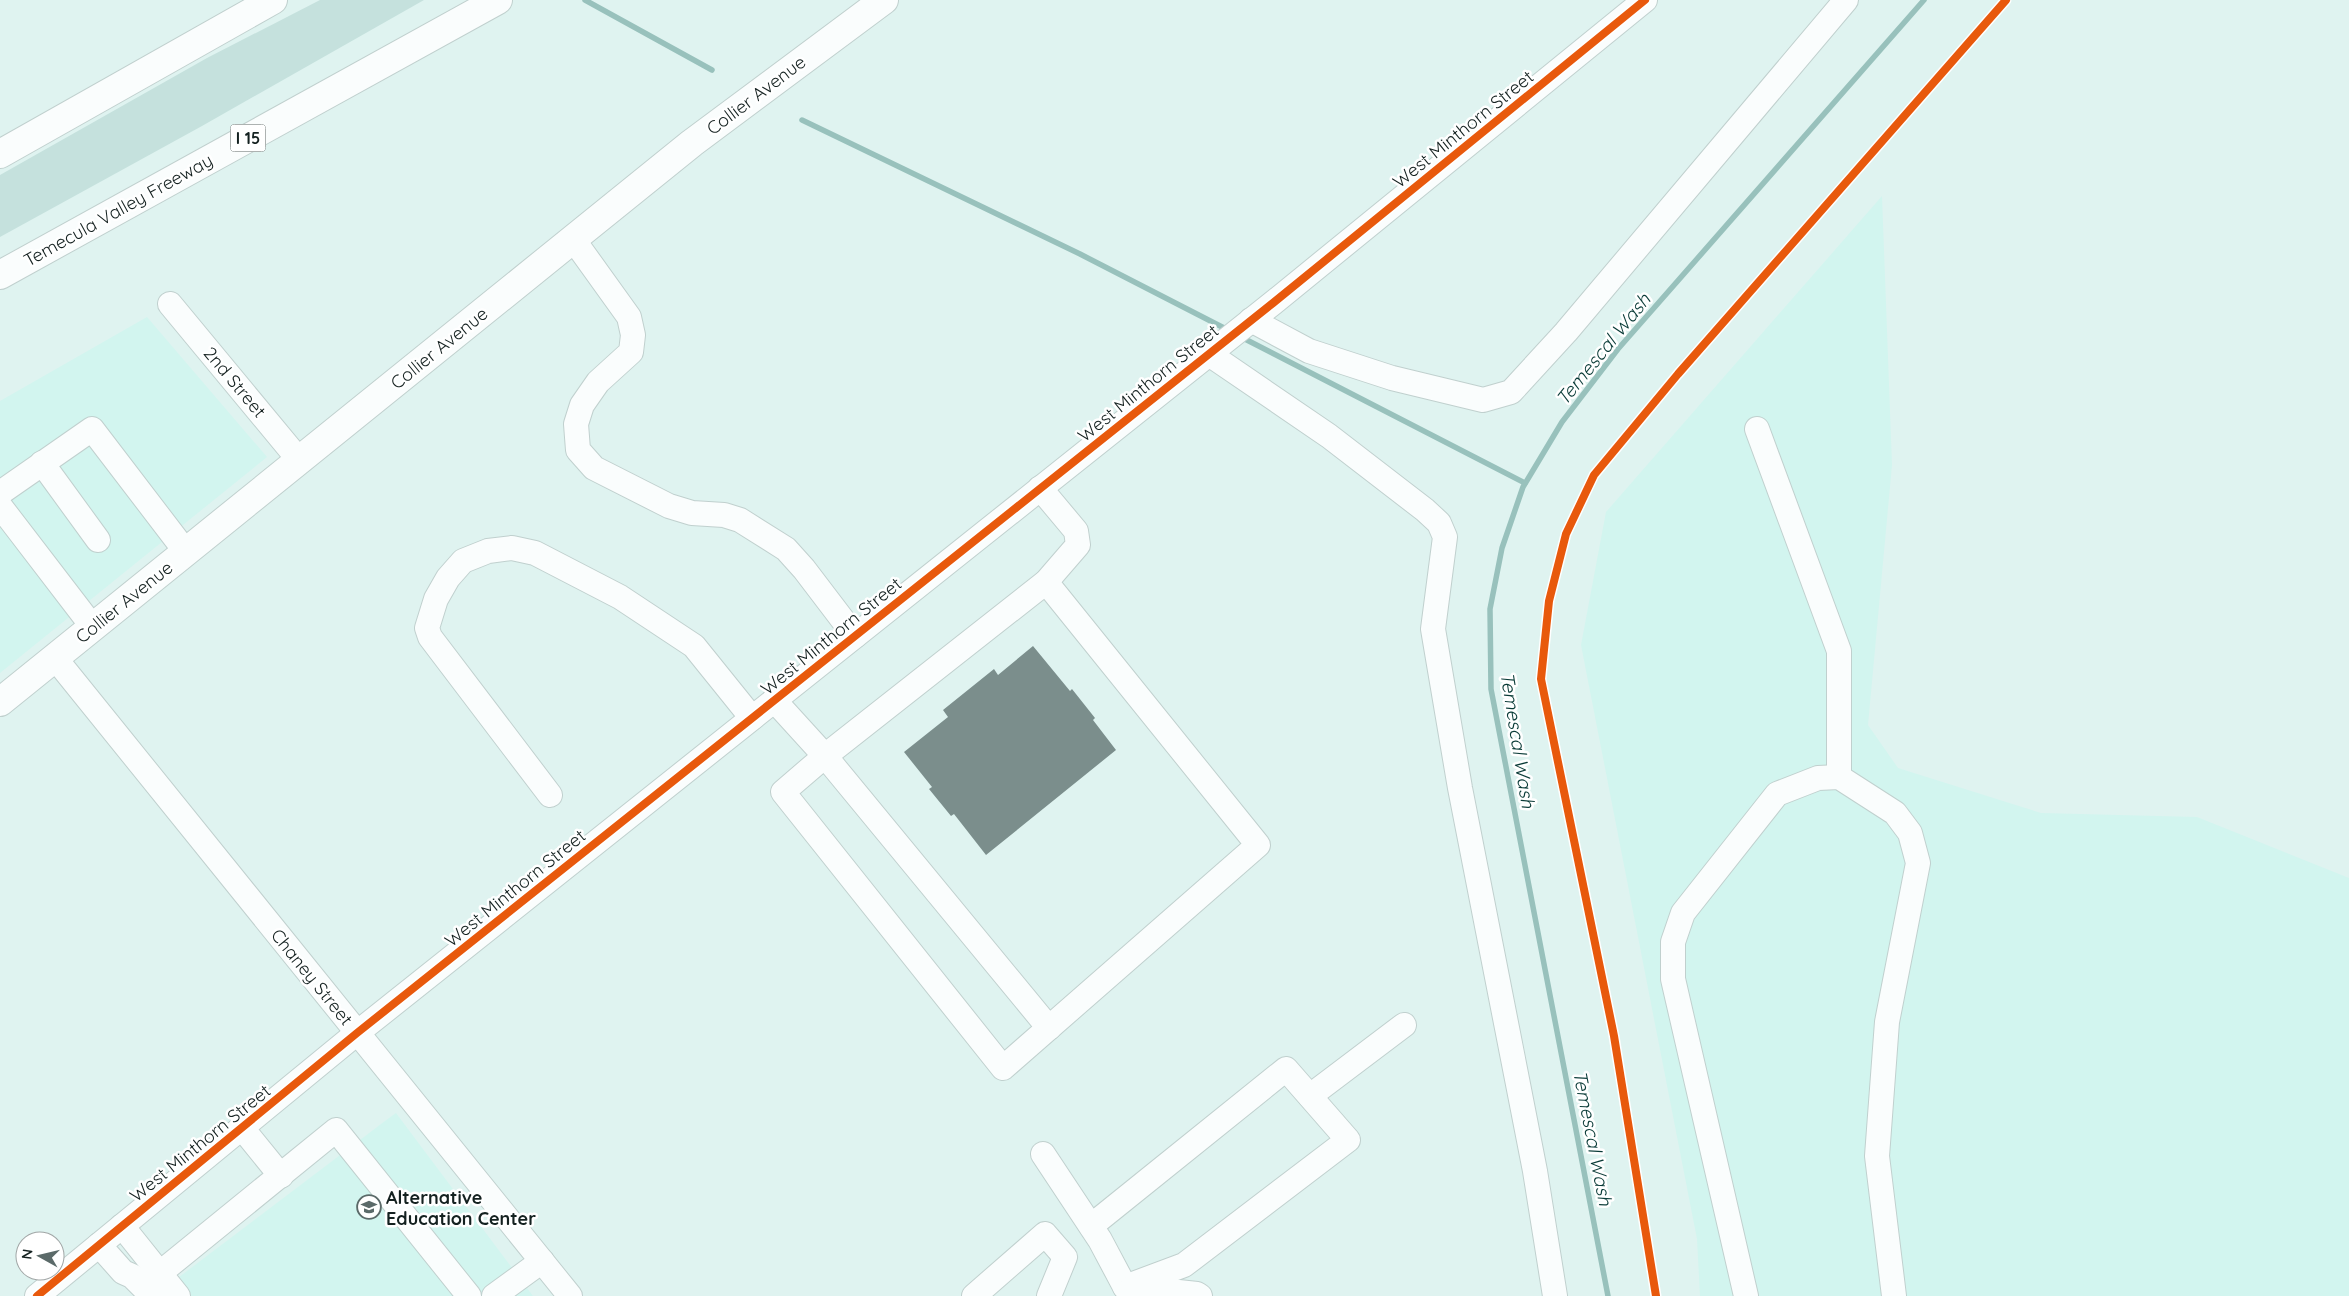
<svg xmlns="http://www.w3.org/2000/svg" width="2349" height="1296" font-family="Quicksand,sans-serif">
<style>
.built{fill:#d2f5ef}
.green{fill:#c5e1dd}
.lines{fill:none;stroke-linecap:round;stroke-linejoin:round}
.stream{stroke:#98c1bc;stroke-width:5.5}
.building{fill:#7b8e8c}
.minor-casing{stroke:#c0d0ce;stroke-width:26}
.major-casing{stroke:#c0d0ce;stroke-width:30}
.highway-casing{stroke:#c0d0ce;stroke-width:30}
.minor{stroke:#fafdfd;stroke-width:24}
.major{stroke:#fafdfd;stroke-width:28}
.highway{stroke:#fafdfd;stroke-width:28}
.cycleway-casing{stroke:#fff;stroke-width:11}
.cycleway{stroke:#e8590c;stroke-width:8}
.labels{text-anchor:middle;dominant-baseline:central;stroke-width:5;stroke-linejoin:round;paint-order:stroke}
.shield{fill:#fff;stroke:#5a6463;stroke-width:1}
.shield-label{font-size:16px;font-weight:bold;fill:#142120}
.street-label{font-size:18px;fill:#142120;stroke:#fff}
.poi-label{font-size:18px;font-weight:bold;fill:#142120;stroke:#fff;text-anchor:start}
.water-label{font-size:19px;font-style:italic;fill:#083a36;stroke:#fff}
</style>
<rect width="100%" height="100%" fill="#dff3f0"/>
<g class="built">
<path d="M1882,196l10,269 -24,260 30,43 143,45 156,4 152,61v418h-649l-3,-57 -116,-594 25,-133z"/>
<path d="M147,317l120,140 -267,216v-272z"/>
<path d="M396,1113l137,183h-379l235,-178z"/>
</g>
<path class="green" d="M320,0h104l-222,126 -202,111v-62l207,-117z"/>
<g class="lines">
<g class="stream">
<path d="M585,0l127,70"/>
<path d="M802,120l278,134 148,76"/>
<path d="M1241,337l284,146"/>
<path d="M1608,1296l-117,-607 -1,-80 12,-61 21,-61 39,-65 56,-73 306,-349"/>
</g>
</g>
<path class="building" d="M1033,646l37,45 2,-2 23,29 -2,2 23,30 -130,105 -32,-41 -3,2 -22,-27 3,-2 -28,-35 44,-35 -5,-7 51,-41 4,6z"/>
<g class="lines">
<g class="minor-casing">
<g id="minor">
<path d="M573,239l56,78 4,18 -2,17 -33,30 -16,23 -6,19 2,26 16,18 75,38 23,7 32,2 16,5 46,29 18,20 51,67"/>
<path d="M170,304l130,157"/>
<path d="M1251,320l58,31 83,27 91,22 28,-8 55,-60 280,-332"/>
<path d="M1209,354l120,82 96,74 14,13 6,14 -12,92 27,159 75,383 20,125"/>
<path d="M1757,429l82,222v126"/>
<path d="M42,463l56,77"/>
<path d="M1040,488l36,43 2,14 -32,37 -221,174 224,272"/>
<path d="M0,493l92,-64 94,123"/>
<path d="M0,506l92,120"/>
<path d="M55,658l515,638"/>
<path d="M774,700l51,56 -42,36 220,276 255,-223 -212,-263"/>
<path d="M550,795l-120,-158 -3,-9 9,-29 12,-21 15,-17 25,-10 24,-3 23,5 85,44 74,49 58,72"/>
<path d="M1310,1096l94,-71"/>
<path d="M242,1128l39,48"/>
<path d="M1043,1154l57,86 25,47"/>
<path d="M122,1226l56,70"/>
<path d="M1091,1226l195,-157 62,71 -164,125 -59,22"/>
<path d="M99,1245l24,27 9,4 20,20"/>
<path d="M160,1273l176,-143 133,166"/>
<path d="M1132,1287l65,7 3,2"/>
<path d="M37,1296l320,-263 916,-730 372,-303"/>
<path d="M494,1296l48,-35"/>
<path d="M974,1296l71,-62 20,23 -16,39"/>
<path d="M1746,1296l-73,-317v-37l10,-29 94,-119 41,-16 21,-1 56,36 15,20 8,30 -31,159 -10,134 17,140"/>
</g>
</g>
<g class="major-casing">
<path id="major" d="M0,702l692,-559 192,-143"/>
</g>
<g class="highway-casing">
<g id="highway">
<path d="M0,154l273,-154"/>
<path d="M0,275l498,-275"/>
</g>
</g>
<use href="#minor" class="minor"/>
<use href="#major" class="major"/>
<use href="#highway" class="highway"/>
<g class="cycleway-casing">
<g id="cycleway">
<path d="M37,1296l320,-263 916,-730 372,-303"/>
<path d="M1656,1296l-42,-260 -73,-357 8,-78 17,-67 28,-59 84,-101 328,-374"/>
</g>
</g>
<use href="#cycleway" class="cycleway"/>
</g>
<defs>
<g id="school-ring" transform="scale(1.25)"><circle r="9.5" fill="#fff" stroke="#5b6a69" stroke-width="1.5"/><path d="M0-5L7-2L0 1L-7-2ZM-4 1L0 2.5L4 1V4Q0 6-4 4Z" fill="#5b6a69"/></g>
</defs>
<g fill-rule="evenodd">
<use href="#school-ring" x="369" y="1207"/>
</g>
<g class="labels">
<rect class="shield" x="230.5" y="124.5" width="35" height="27" rx="4"/>
<g class="shield-label">
<text x="248" y="138">I 15</text>
</g>
<g class="street-label">
<text transform="translate(756 95) rotate(-37)">Collier Avenue</text>
<text transform="translate(1463 129) rotate(-39)">West Minthorn Street</text>
<text transform="translate(118 210) rotate(-29)">Temecula Valley Freeway</text>
<text transform="translate(439 348) rotate(-39)">Collier Avenue</text>
<text transform="translate(235 382) rotate(50)">2nd Street</text>
<text transform="translate(1148 383) rotate(-39)">West Minthorn Street</text>
<text transform="translate(124 602) rotate(-39)">Collier Avenue</text>
<text transform="translate(831 636) rotate(-39)">West Minthorn Street</text>
<text transform="translate(515 888) rotate(-39)">West Minthorn Street</text>
<text transform="translate(312 977) rotate(51)">Chaney Street</text>
<text transform="translate(200 1143) rotate(-39)">West Minthorn Street</text>
</g>
<g class="poi-label">
<text x="386" y="1197">Alternative<tspan x="386" dy="21">Education Center</tspan></text>
</g>
<g class="water-label">
<text transform="translate(1603 349) rotate(-51)">Temescal Wash</text>
<text transform="translate(1518 740) rotate(81)">Temescal Wash</text>
<text transform="translate(1593 1138) rotate(79)">Temescal Wash</text>
</g>
</g>
<g transform="translate(40 1256) rotate(278)"><circle r="24" fill="#ffffff" stroke="#a1a6a6"/>
<path d="M0-4L9 19L0 12L-9 19Z" fill="#5b6a69"/>
<text y="-8" font-size="14" font-weight="bold" text-anchor="middle" fill="#142120">N</text>
</g>
</svg>
